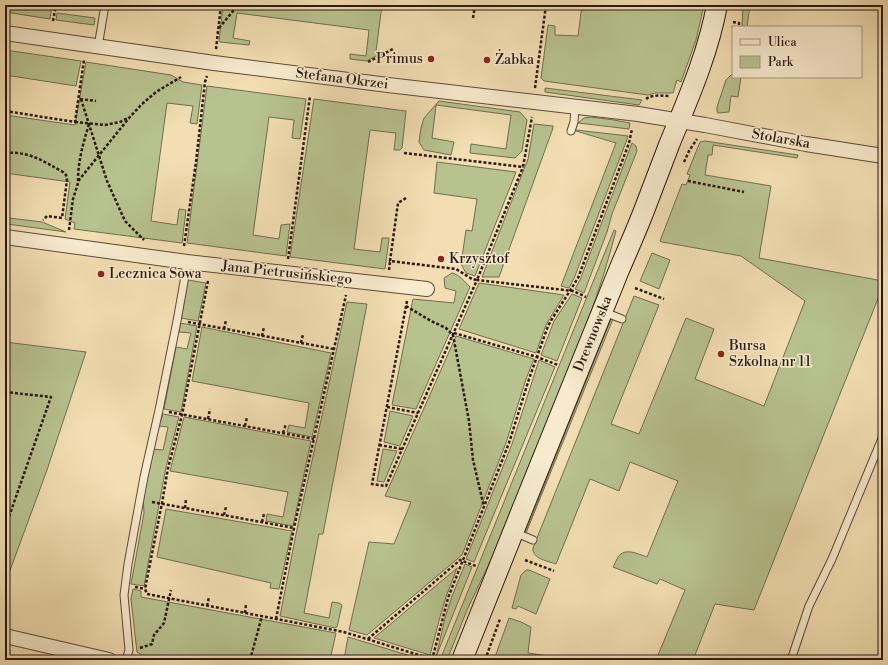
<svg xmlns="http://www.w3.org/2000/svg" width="888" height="665" font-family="'Libre Bodoni',serif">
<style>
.green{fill:#b7c28e;stroke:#706e4e}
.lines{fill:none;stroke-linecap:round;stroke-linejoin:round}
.lane-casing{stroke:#5c4a38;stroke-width:9}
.street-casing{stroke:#5c4a38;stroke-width:16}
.secondary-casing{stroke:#2a190f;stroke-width:22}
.path{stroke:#2a190f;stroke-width:2.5;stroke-dasharray:3 2;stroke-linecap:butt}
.lane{stroke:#f7eacd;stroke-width:7}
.street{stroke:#f7eacd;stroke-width:14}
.secondary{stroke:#f7eacd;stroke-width:20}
.poi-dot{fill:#8f2418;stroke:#f7eacd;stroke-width:1.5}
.labels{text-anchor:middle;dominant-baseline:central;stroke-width:3;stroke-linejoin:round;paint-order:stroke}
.poi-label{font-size:14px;fill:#2a190f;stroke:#f7eacd;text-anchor:start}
.street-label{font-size:14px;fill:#2a190f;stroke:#f7eacd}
</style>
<rect width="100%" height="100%" fill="#f2deb2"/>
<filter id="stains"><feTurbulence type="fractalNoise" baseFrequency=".005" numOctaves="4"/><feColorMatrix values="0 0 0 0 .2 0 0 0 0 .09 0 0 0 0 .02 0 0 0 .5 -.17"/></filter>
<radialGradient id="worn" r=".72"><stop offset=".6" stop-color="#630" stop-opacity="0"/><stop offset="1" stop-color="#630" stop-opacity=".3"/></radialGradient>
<g class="green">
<path d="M5,5h47l-2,14 -45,-7z"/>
<path d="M223,5h159l-6,46 7,1 -16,9 -17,-2v-5l16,2 3,-26 -132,-17 -4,25 17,3 -1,4 -29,-3 -1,-1z"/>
<path d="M582,5h122l-8,35 -15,42 -4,-2 -4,13h-18l-7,2 -104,-14 -3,-3 7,-53 7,1v9l23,1z"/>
<path d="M743,5h7l-3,22h-5z"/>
<path d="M57,13l38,5 -1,7 -38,-5z"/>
<path d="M5,50l76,11 -5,25 -71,-11z"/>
<path d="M86,62l85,13 12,7 19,3 -5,39 -7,-1 3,-17 -26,-3 -16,118 26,4 2,-16 7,1 -4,33 -108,-14 1,-6 -10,-4 5,-37 -65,-9v-58l70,10z"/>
<path d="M733,73v4h8l-3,20 -7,-1 -2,16 -11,1 -1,-2v-4l9,-27z"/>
<path d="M207,86l99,13 -6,40 -8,-1 2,-18 -25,-3 -16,118 26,4 2,-14 9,-1 -4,32 -99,-13z"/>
<path d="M545,88l97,12 -3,5 -94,-13z"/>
<path d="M314,99l92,12 -4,37 -2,2h-6l2,-17 -26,-3 -16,119 26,3 2,-14h7v1l-4,30 -95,-12z"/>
<path d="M439,101l81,11 7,8 -5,31 -7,7 -45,-5 1,-9 35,5 5,-34 -75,-10 -4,33 22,4 -3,13 -27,-5 -5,-8 2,-14 3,-10z"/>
<path d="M591,117l23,3 16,3 -1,6 -51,-6 6,-5z"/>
<path d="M534,124l19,2v2l-54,149h-17l46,-118z"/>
<path d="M576,130l52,6 -2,6 -51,134 -6,12 -8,-2 55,-143 -40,-12z"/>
<path d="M705,141l93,14 -1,3 -84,-13 -1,10h-4l-3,20 66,11 -12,72 124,23v5l-129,324 -39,-6 -22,56h-37l29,-70 -25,-11 -3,5 -44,-17c2,-3 3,-7 5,-10 7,-10 20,-3 29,0l31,-76 -48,-19 -11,29 -29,-12 -34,85c-8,-3 -24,-5 -23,-16l101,-252 25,9 -48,119 28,10 47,-116 28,11 -19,50 69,27 41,-105 -64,-45 -79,-14 -2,-1 22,-57 4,1 4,-10 -3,-1 13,-32z"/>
<path d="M632,143l4,3 1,5 -25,63 -5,18 -23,61 -9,-4 5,-9z"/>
<path d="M437,162l79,10 -41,104 -9,-3 -5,-9 5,-34 6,1 5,-32 -43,-6z"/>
<path d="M9,218l33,4 24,10 -59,-8z"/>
<path d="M614,230l2,1c-8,30 -17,60 -28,89l-91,227 -30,63 -20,50h-7z"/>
<path d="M652,253l18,7 -11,29 -19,-8z"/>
<path d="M452,273c8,2 12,8 18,14l-54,122 -24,-4 21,-106 41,4 2,-12 -11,-3 -1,-10z"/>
<path d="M188,280l18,3 -8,38 -17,-3z"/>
<path d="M479,283l85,12 -18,30 -10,28 -77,-24z"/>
<path d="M572,294l10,4 -25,63 -16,-6 13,-34z"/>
<path d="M347,302l20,2 -44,230h-4l-15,79 25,5 3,-16 7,1 3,2 -5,22 -2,1 -55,-12 17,-87z"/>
<path d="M611,319h2l-87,214h-1z"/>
<path d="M180,323l17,3 -16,86 -17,-3 12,-62 11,2 4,-16 -12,-1z"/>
<path d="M202,327l129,26 -19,84 -25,-5 2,-7 16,3 4,-25 -117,-22z"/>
<path d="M456,336l78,23 -8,20 -20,64 -44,112 -95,80 -18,-5 20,-88 25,2 17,-42 -26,-6z"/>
<path d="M5,342l81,10 -39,118 -42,114z"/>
<path d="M539,360l16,7 -81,195 -8,-3 46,-115z"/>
<path d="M390,411l23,5 -13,30 -16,-4z"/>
<path d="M163,414l16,3 -13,50 -22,119 -13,-2 13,-71 -1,-19 9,-45 11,1 5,-23 -9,-1z"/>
<path d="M184,417l127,24 -18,85 -27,-5 1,-7 16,3 5,-25 -118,-21z"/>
<path d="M383,449l14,2 -13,31 -7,-1z"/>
<path d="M166,509l126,22 -13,58 -9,-1 1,-5 -114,-26z"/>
<path d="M465,564l7,3 -36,90 9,-39 6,-19z"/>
<path d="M457,568l-11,29 -6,20 -10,38 -56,-17z"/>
<path d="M526,570h3l21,9 -14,35 -18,-8 -2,3 -4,-1 9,-33z"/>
<path d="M133,589l8,2v6l195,36 -6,27h-169l-19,-5 -5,-3 -6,-53z"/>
<path d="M509,618l12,4 10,5 -3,26 34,5 5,2h-67l-5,-3z"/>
<path d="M348,637l76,23h-80z"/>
</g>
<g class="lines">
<g class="lane-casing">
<g id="lane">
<path d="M98,47l7,-42"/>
<path d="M571,131l3,-9 1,-15"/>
<path d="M604,312l18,7"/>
<path d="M514,532l19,8"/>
<path d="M126,660l3,-10 -5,-55 4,-31 16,-87 15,-67 18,-89 8,-45 2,-14"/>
<path d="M791,660l18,-54 23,-47 51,-123"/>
</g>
</g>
<g class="street-casing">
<g id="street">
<path d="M5,33l209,30 174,22 250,29 67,11 101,19 77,12"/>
<path d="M5,237l182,25 240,27"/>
<path d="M5,636l104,24"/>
</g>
</g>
<g class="secondary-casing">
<path id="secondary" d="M462,660c52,-130 104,-261 157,-390 9,-21 18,-41 26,-62 8,-21 16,-42 24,-63 19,-46 39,-91 48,-140"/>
</g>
<g class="path">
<path d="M511,5l34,3"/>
<path d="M473,18l2,-13"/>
<path d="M53,21l3,-16"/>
<path d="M733,22l6,1v4"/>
<path d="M219,28l19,-23"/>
<path d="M216,49l5,-44"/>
<path d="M368,62l25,-13"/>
<path d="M535,88l11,-83"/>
<path d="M80,99l16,2"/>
<path d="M81,99l26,82 18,40 19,19"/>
<path d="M646,99c7,-5 16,-3 24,-3"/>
<path d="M5,111l70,11 9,-62"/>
<path d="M75,122l30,3 15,-3 8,-4"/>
<path d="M5,153c24,-2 38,8 58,19l3,3 1,5 -5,38 -15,-2 -4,4"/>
<path d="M404,153l119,14 9,-50"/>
<path d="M684,162l5,-11 8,-12"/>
<path d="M78,181c0,-20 5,-37 11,-57"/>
<path d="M688,181l56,11"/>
<path d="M406,198l-8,5 -8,58 66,8 16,10 5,1 46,-113"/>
<path d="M5,222l3,-19"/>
<path d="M69,230l4,-31 6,-19 50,-62 12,-13 15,-13 25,-15"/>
<path d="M184,246l12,-84 9,-80 2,-6"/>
<path d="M288,259l22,-163"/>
<path d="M389,270l1,-9"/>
<path d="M208,281l-26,134 -14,53 -6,35 -17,86 2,5 197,38 91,28"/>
<path d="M635,288l29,11"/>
<path d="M407,301l-35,183 14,2 32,-73 59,-133 96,11 13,6"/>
<path d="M406,306l25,15 15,7 7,7 16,86 4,39 11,47"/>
<path d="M188,322l146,27"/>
<path d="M224,329l2,-9"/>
<path d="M454,333l83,24 21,8"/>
<path d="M262,336l2,-9"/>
<path d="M301,343l2,-9"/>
<path d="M5,392l46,5 -46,131"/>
<path d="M387,407l31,6"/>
<path d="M169,412l145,27"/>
<path d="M208,419l2,-10"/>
<path d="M245,426l2,-9"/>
<path d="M283,433l3,-9"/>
<path d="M379,445l23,4"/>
<path d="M152,502l142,26"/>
<path d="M185,508l1,-9"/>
<path d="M224,515l2,-8"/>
<path d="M262,522l2,-8"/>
<path d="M525,560l29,11"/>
<path d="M135,587l10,2"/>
<path d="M207,606l2,-9"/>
<path d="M245,613l1,-9"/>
<path d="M276,619l18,-91 52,-233"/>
<path d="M368,639l92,-79 16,6"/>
<path d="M140,648l12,-4 2,-9 10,-12 7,-33"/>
<path d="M250,660l12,-44"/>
<path d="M432,660l16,-62 61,-155 20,-64 19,-53 4,-7 26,-41 51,-135 3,-14"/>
<path d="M485,660l15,-41"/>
</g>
<use href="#lane" class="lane"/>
<use href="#street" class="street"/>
<use href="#secondary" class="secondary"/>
</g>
<g class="poi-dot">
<circle cx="431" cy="59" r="4"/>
<circle cx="487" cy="60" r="4"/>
<circle cx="441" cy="259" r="4"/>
<circle cx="101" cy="274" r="4"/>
<circle cx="721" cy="354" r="4"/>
</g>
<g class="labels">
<g class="poi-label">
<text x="423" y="59" text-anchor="end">Primus</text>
<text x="495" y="60">Żabka</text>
<text x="449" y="259">Krzysztof</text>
<text x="109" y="274">Lecznica Sowa</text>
<text x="729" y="346">Bursa<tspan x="729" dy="16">Szkolna nr 11</tspan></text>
</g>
<g class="street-label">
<text transform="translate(342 79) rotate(7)">Stefana Okrzei</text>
<text transform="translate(781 139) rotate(10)">Stolarska</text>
<text transform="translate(287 273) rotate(6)">Jana Pietrusińskiego</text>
<text transform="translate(593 334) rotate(-68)">Drewnowska</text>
</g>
</g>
<rect width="888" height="665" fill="none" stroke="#f2deb2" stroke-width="20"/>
<rect x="6" y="6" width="876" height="653" fill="none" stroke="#2a190f" stroke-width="2"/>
<rect x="10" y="10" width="868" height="645" fill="none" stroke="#2a190f"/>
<rect x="732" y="26" width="130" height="52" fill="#f7eacd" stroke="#a59681"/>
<rect x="740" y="39" width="20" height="6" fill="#f7eacd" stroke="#a59681"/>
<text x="768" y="46" font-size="12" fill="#2a190f">Ulica</text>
<rect x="740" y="56" width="20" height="12" fill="#b7c28e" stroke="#a59681"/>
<text x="768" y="66" font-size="12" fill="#2a190f">Park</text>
<rect width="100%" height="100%" filter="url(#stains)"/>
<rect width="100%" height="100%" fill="url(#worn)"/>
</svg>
